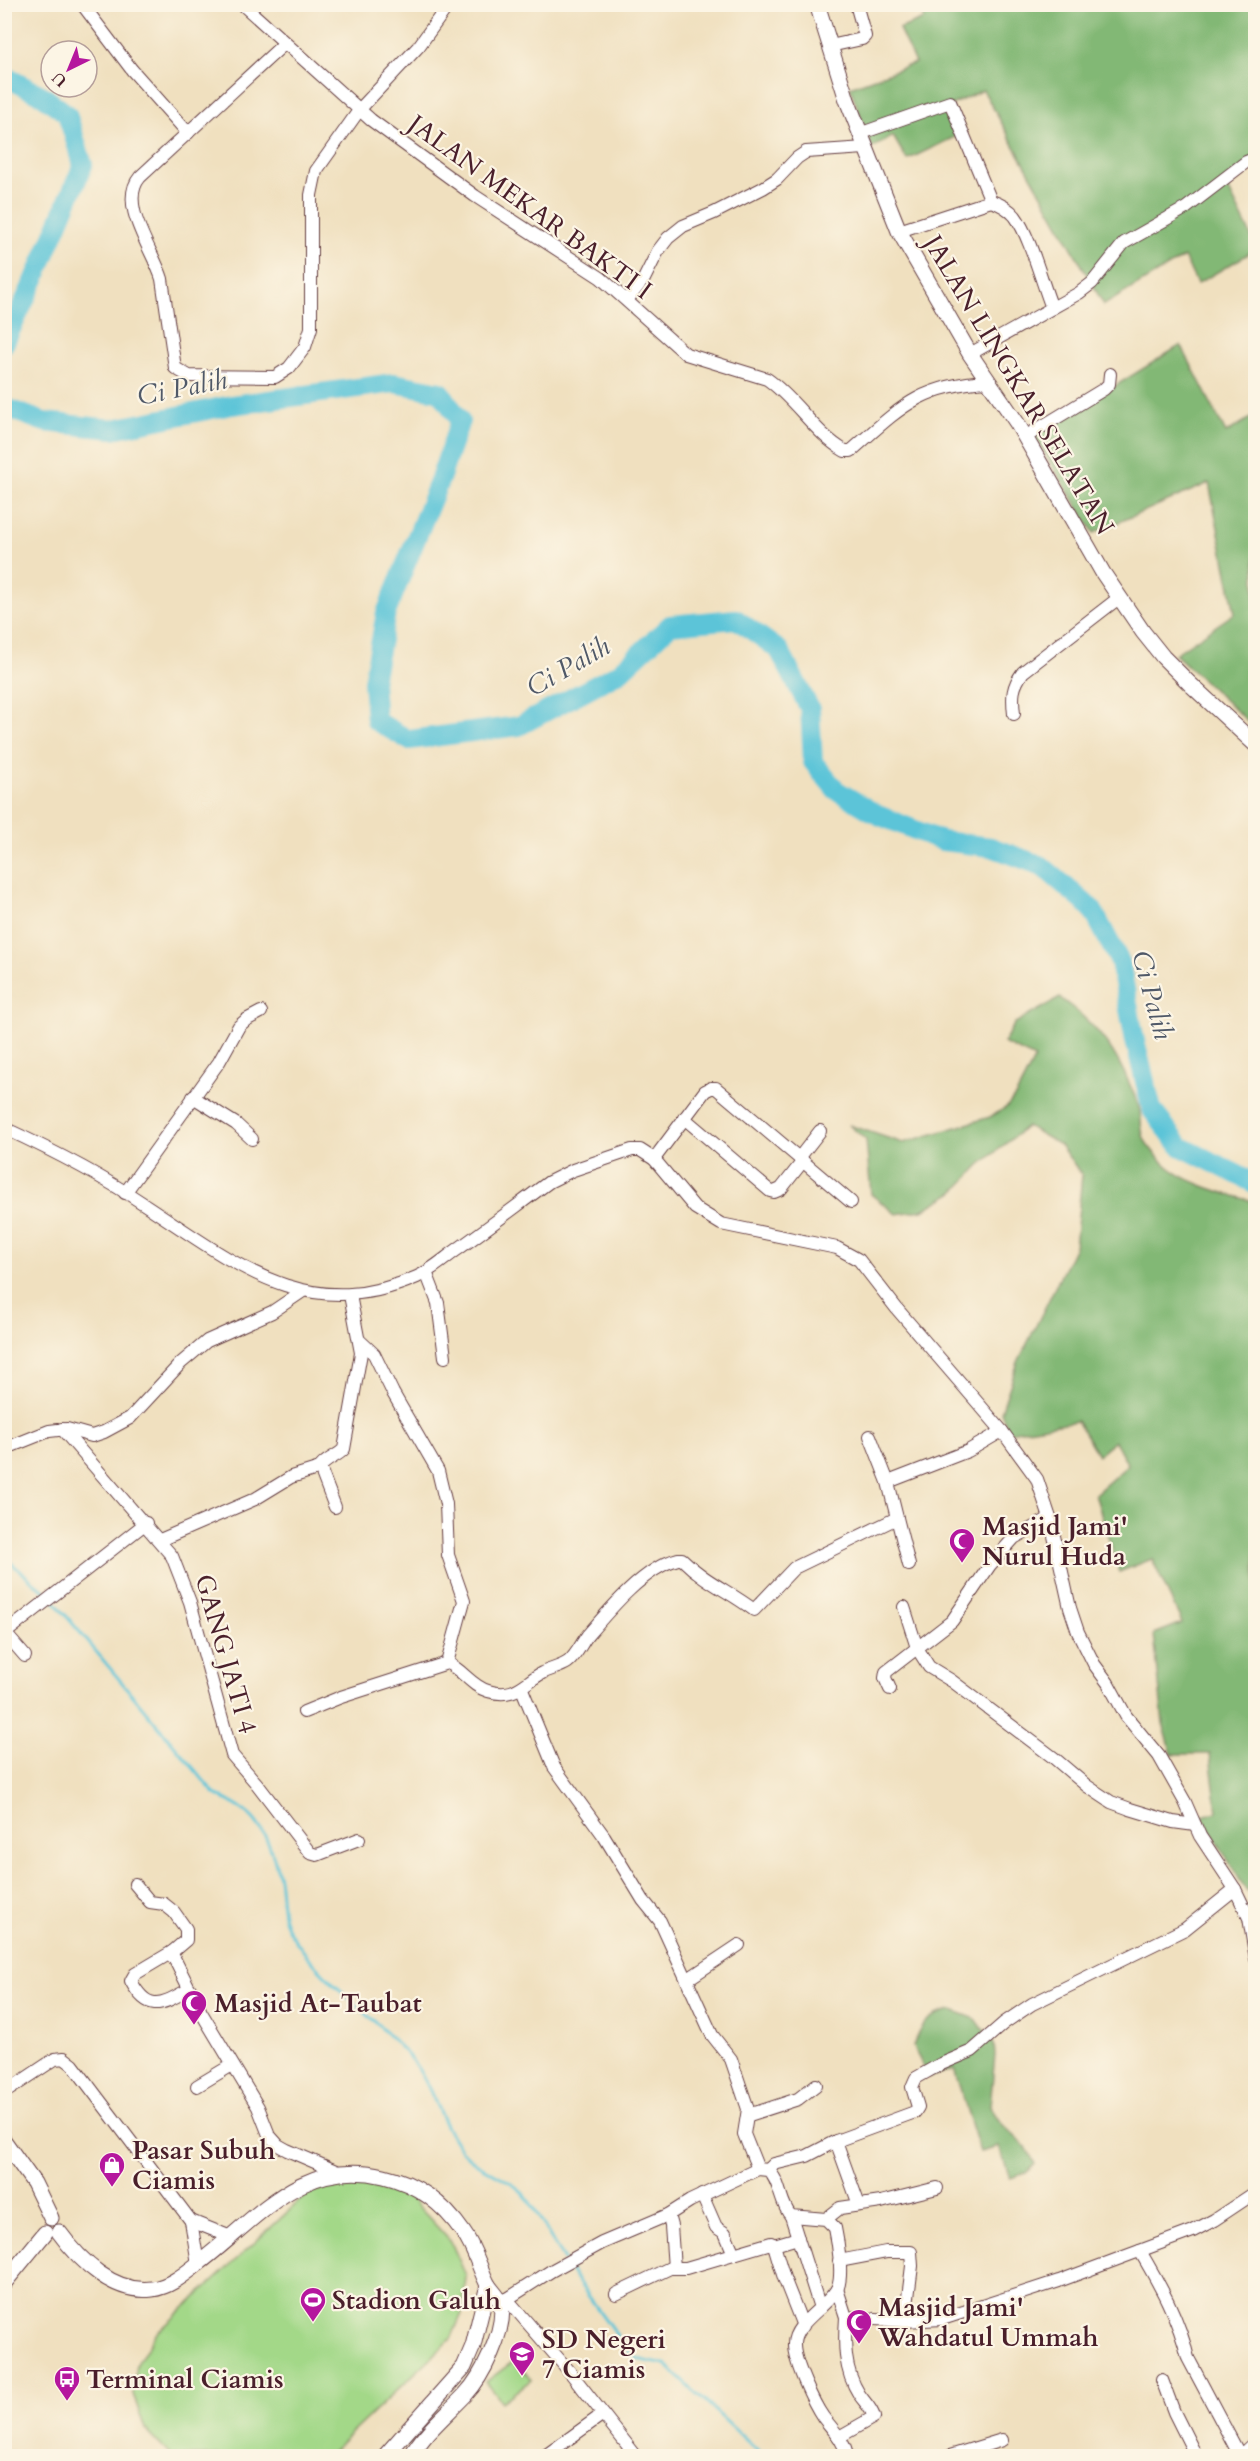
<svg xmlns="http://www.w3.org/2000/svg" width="1260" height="2461" font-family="Cardo,serif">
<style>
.green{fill:#a3d888;stroke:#767c5a;stroke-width:1.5}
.forest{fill:#82b874;stroke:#666c50;stroke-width:1.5}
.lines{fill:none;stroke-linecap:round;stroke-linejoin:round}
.stream{stroke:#5cc4d8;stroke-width:3}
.river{stroke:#5cc4d8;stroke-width:20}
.minor-casing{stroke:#633c41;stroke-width:14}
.tertiary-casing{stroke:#633c41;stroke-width:17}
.minor{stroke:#fff;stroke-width:12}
.tertiary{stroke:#fff;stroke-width:15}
.labels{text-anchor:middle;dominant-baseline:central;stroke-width:4.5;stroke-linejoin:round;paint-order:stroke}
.street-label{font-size:26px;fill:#4a1f2b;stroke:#fcf5e5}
.poi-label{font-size:26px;font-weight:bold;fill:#4a1f2b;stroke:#fcf5e5;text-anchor:start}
.water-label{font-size:27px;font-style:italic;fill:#505968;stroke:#fcf5e5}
</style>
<rect width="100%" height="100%" fill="#fcf5e5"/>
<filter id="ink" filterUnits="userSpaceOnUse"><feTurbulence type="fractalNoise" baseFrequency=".0167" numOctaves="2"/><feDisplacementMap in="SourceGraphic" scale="12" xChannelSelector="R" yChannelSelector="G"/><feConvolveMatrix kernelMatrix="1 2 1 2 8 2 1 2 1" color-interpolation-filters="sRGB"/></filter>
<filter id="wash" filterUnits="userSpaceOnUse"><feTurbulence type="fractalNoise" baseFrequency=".008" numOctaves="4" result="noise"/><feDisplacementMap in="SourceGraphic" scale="24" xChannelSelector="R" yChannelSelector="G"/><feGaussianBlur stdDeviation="1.35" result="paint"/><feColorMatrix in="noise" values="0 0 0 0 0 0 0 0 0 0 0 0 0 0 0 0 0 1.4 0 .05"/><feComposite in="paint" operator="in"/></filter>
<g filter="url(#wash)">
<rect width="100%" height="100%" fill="#f0e0bf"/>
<g class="green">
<path d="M342,2179l32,4 33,11 44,48 15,34 -3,35 -12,28 -124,117h-156l-26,-27 -12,-35 4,-30 18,-29 153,-142z"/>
<path d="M515,2360l16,20 -29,22 -16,-20z"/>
</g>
<g class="forest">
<path d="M918,5h337v156l-29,23 29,60v6l-58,34 -13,-27 -80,48 -121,-215 -32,15 14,27 -58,28 -14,-24 -21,12 -22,-61 65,-24 -16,-34 25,-10z"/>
<path d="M1181,345l45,88 29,-18v313l-80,-74 60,-41 -26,-130 -115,50 -60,-97z"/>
<path d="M1060,998c43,31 60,59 79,109 3,10 1,22 5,31 3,8 14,19 20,25 21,21 64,31 91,39l1,683 -9,7 -45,-76 15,-4 -7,-58h-38l-9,-31 -9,-89 28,-11 -30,-64 -33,13 -24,-78 33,-29 -13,-24 -17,14 -21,-34 -68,11 -8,-20 17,-50 57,-115 7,-72 -22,-30 -33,-19 -47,39 -26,27 -31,18 -27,4 -25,-20 -5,-54 -17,-15 54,18 87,-26 17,-10 9,-12 19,-37 -32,-15 12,-20z"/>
<path d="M952,2010l24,9 18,25 1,11 -5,51 10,16 26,25 9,17 -9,9 -16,5 -11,-31 -19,5 -26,-83 -25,8 -16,-30c6,-22 16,-33 39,-37z"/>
</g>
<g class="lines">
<g class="stream">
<path d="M4,1557l45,38"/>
<path d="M53,1600l162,194c13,7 32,16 41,28 13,17 22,43 24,64 2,16 1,34 11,48 32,49 82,80 119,124 23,27 29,64 51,92 16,19 42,24 60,41 13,12 31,52 43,69"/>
<path d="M567,2266l64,89c11,8 23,6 36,11l96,90"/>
</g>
<g class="river">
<path d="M4,76l39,20 24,18 16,51 -48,114 -31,65"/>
<path d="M4,407l40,15 69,7 119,-24 162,-22 47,9 19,29 -21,61 -53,131 -13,69 3,39 33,19 110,-14 101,-54 50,-47 66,-6 43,31 31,59 3,53 23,28 42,25 64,26 49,6 51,19 50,43 28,53 15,79 17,69 28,36 76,38"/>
</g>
</g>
</g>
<g filter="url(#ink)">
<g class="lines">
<g class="minor-casing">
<g id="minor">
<path d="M82,4l50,66 56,63"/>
<path d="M242,4l129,116 104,76 126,82 85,76 81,25c29,20 47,54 78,72h6c49,-43 69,-66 137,-70"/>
<path d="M285,43l-145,134c-23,27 14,74 22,102l13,89 14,8 86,1 14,-9 16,-21 6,-19v-133l5,-24 44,-62 59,-63 30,-42"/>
<path d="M830,46l32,-7 3,-3 -9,-32"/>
<path d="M859,134l91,-32 41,99 -92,30"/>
<path d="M991,201c10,3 17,7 24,15 15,20 27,67 37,92"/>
<path d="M627,300l17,-21 14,-28 10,-13 15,-12 31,-13 49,-25 14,-9 20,-21 9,-6 59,-4"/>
<path d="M970,354l109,-61 13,-10 32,-40 62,-35 60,-46 10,-4"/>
<path d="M1025,437l79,-48 5,-5 1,-10"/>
<path d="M1014,714c-2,-18 -2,-27 9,-42l97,-75"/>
<path d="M193,1097l43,27 16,15"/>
<path d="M684,1118l86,73 4,1 7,-3 22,-28"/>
<path d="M4,1128c50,23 98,48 143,78 88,58 161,119 270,71 15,-7 28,-19 41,-28 31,-22 61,-45 91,-67l24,-12 59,-20h8l14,9 41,49 26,16 116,24 22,12 38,49 105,122 35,48 13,39 20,90 8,24 16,32 14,19 18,33 33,40 26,46 15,34 35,53 14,29 7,41"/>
<path d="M799,1158l21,-27"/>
<path d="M654,1159l51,-68 6,-3h5l135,114"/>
<path d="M125,1193l94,-131 20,-36 7,-6 15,-8"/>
<path d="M426,1272l12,31 7,54"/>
<path d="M359,1340l15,14 19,39 45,78 8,33 2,51 16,46 -17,62"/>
<path d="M62,1429l110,127 18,46 42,153 25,29 53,69 7,2 42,-16"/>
<path d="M870,1436l18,46"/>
<path d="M4,1449l45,-18 18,-2 25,7 12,-4 26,-14 51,-55 26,-22 65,-29 31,-21"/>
<path d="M335,1507l-15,-39c5,-9 17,-11 24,-19l17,-96 -11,-58"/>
<path d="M897,1518l12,47"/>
<path d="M160,1540l95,-41 36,-22 29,-9"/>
<path d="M904,1607l13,41 12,19 23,14 102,77 33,28 24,16 19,7 43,13 22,3"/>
<path d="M5,1633l20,23"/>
<path d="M4,1634l142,-111"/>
<path d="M522,1689l32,78 50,69 39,64 17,21 52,114 19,24 17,50 -4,25 14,35"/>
<path d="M890,1689l-5,-11 1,-6 66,-51 38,-56 24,-27 36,-20"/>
<path d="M304,1712l37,-15 106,-34c16,7 24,23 41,28 27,8 34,-7 54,-18 8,-4 19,-6 26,-11 8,-6 13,-18 19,-26 22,-26 57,-68 91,-77h4c23,23 47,32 72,51l40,-42 103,-50 -9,-36 80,-31 34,-20"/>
<path d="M135,1884l15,18 14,2 10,8 12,17v11l-14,12 1,4 28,56 57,95 11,28 9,10 9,5 51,22"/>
<path d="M172,1952l-37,22 -4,7c18,34 32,22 59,8"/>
<path d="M688,1979l51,-34"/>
<path d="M197,2086l35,-21"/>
<path d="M4,2093l51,-34 9,-1 9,7 118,156 40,16"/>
<path d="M749,2115l49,-16 18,-14"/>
<path d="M836,2141l23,64"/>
<path d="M768,2170l6,-6 33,-8 29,-15 79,-29 3,-5 -6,-20 4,-9 23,-13 33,-14 32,-28 28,-19 153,-75 50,-40"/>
<path d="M702,2195l14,32 9,6 9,21"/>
<path d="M668,2215l3,11 3,42"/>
<path d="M791,2216l29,92"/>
<path d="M826,2219l14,-11 41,-6 56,-14"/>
<path d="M191,2221l7,43"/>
<path d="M774,2245l24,-7"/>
<path d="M1140,2251c20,34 39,68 48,107l52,98 16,-15"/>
<path d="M839,2261l47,-9h25l1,14 -7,55"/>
<path d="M837,2289l9,28 59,4 37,-2 117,-38 134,-50 21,-11 42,-28"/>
<path d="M616,2294l54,-26h16l85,-25 3,2 10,33 19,48"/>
<path d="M507,2299l63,73 66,84"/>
<path d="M501,2303l50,-32 51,-28 66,-28 22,-14 68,-32 10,1c13,11 11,33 23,46l35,3 9,9c3,14 8,46 3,59 -9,19 -45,36 -44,58 0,17 20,59 29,72 10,13 21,23 24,39"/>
<path d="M1162,2380l12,32 22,44"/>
<path d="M839,2437l35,-20c-3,-10 -10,-15 -15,-23 -15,-24 -15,-50 -13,-77"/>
<path d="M545,2456l58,-42"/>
<path d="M950,2456l52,-16"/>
</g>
</g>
<g class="tertiary-casing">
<g id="tertiary">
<path d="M817,4l30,96 52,131 71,123 47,69 86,150 40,59 20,25 26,26 67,62"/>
<path d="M4,2141l30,42 17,35"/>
<path d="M59,2232c21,29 55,62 93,57 18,-2 34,-16 47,-26 58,-44 103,-107 185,-87 34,8 59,27 79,56 12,16 16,36 25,53 4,6 11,12 13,19 5,26 -19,73 -36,91 -20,21 -40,37 -54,61"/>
<path d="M4,2283l41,-50"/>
<path d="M385,2456l79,-89 9,-21 15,-61"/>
</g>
</g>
<use href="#minor" class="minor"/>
<use href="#tertiary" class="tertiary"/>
</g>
</g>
<defs>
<g id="mosque-pin" transform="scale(1.35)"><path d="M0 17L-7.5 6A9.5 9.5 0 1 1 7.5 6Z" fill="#b5179e" stroke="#fcf5e5"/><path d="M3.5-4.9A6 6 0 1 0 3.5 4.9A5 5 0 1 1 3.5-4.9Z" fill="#fff"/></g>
<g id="shop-pin" transform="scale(1.35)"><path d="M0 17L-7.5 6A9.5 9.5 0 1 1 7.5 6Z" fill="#b5179e" stroke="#fcf5e5"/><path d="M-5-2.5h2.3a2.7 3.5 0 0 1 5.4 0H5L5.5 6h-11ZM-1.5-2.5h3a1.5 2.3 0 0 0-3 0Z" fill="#fff"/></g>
<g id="stadium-pin" transform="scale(1.35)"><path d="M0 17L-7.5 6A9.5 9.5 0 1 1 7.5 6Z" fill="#b5179e" stroke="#fcf5e5"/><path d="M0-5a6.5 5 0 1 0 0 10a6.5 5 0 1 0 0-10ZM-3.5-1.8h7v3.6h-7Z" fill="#fff"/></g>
<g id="school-pin" transform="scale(1.35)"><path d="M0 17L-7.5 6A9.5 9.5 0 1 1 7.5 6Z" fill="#b5179e" stroke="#fcf5e5"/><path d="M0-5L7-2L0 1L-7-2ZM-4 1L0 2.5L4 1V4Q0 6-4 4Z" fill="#fff"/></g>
<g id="bus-pin" transform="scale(1.35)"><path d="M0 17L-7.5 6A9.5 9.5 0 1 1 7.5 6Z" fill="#b5179e" stroke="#fcf5e5"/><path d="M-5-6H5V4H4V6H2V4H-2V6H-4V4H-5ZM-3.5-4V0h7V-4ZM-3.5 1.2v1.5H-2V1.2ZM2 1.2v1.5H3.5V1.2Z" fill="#fff"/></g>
</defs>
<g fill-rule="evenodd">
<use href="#mosque-pin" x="962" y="1541"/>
<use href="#mosque-pin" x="194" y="2003"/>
<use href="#shop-pin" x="112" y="2165"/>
<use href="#stadium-pin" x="313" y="2300"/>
<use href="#mosque-pin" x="859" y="2322"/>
<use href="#school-pin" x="522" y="2354"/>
<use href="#bus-pin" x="67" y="2379"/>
</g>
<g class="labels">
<g class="street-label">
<text transform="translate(530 207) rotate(36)">JALAN MEKAR BAKTI I</text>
<text transform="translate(1019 385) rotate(59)">JALAN LINGKAR SELATAN</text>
<text transform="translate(226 1654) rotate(74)">GANG JATI 4</text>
</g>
<g class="poi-label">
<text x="982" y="1526">Masjid Jami'<tspan x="982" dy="30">Nurul Huda</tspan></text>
<text x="214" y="2003">Masjid At-Taubat</text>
<text x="132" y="2150">Pasar Subuh<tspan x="132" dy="30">Ciamis</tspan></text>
<text x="332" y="2300">Stadion Galuh</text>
<text x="878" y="2307">Masjid Jami'<tspan x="878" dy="30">Wahdatul Ummah</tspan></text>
<text x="542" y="2339">SD Negeri<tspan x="542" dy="30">7 Ciamis</tspan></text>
<text x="86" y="2379">Terminal Ciamis</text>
</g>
<g class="water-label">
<text transform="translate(182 388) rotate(-11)">Ci Palih</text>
<text transform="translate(568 667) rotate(-30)">Ci Palih</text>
<text transform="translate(1152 995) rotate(75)">Ci Palih</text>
</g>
</g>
<rect width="1260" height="2461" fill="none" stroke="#fcf5e5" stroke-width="24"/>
<g transform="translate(69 69) rotate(223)"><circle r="28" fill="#fcf5e5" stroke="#b59f9b" stroke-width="1.5"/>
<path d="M0-4.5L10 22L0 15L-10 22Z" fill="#b5179e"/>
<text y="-9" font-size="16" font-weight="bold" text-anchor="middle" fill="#4a1f2b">U</text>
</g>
</svg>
